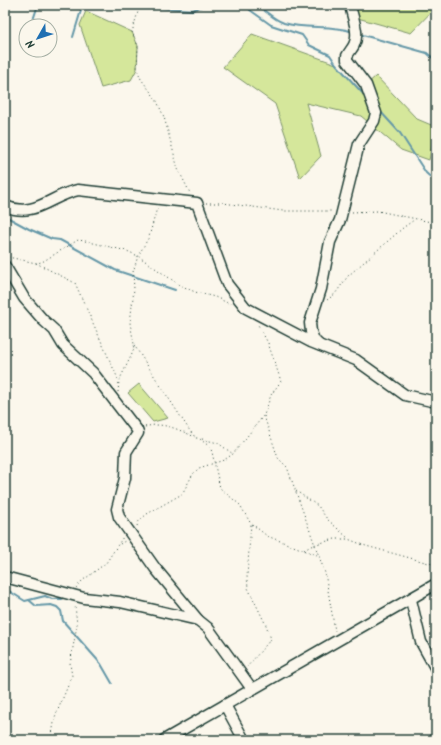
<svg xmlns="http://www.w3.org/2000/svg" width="441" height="745" font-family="Kalam,sans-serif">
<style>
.green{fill:#d5e79b;stroke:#7a9268}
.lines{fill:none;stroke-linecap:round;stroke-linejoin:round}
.stream{stroke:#6598a8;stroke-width:2}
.minor-casing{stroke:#1f3d34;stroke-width:13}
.path{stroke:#1f3d34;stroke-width:1;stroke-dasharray:1 3;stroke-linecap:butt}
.minor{stroke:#fbf7ec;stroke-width:10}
</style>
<rect width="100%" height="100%" fill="#fbf7ec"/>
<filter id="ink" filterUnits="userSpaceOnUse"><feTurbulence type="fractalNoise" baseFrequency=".025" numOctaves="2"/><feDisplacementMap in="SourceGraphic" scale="8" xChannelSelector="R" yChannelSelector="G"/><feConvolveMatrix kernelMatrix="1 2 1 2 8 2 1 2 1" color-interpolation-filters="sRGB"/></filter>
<g filter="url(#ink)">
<g class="green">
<path d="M350,5h86v2l-25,26 -57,-16z"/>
<path d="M86,11l46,21 6,14 -1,23 -6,11 -30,8 -21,-63z"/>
<path d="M252,34l84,30 25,28 5,-7 10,-9 41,43 19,8 -7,33 -28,-10 -40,-34 -55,-13 15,53 -21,22 -25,-74 -52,-37z"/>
<path d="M139,384l29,34 -15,4 -25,-29z"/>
</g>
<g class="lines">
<g class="stream">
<path d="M119,5l74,5 11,-5"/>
<path d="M248,5l2,5 21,15 31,10 7,10 21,10 6,9 30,33"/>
<path d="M257,5c9,6 16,14 27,18 22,7 47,1 69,9"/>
<path d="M31,26l7,-21"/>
<path d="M359,34l68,19 9,8"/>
<path d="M73,37l9,-30"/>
<path d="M432,57l4,-4"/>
<path d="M379,110l21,23 26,40 10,9"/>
<path d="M5,216l24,13 23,10 8,1 55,30 60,20"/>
<path d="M5,591h4l16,10 20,-5 7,3h10"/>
<path d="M29,600l7,6 15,-1 6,2 4,4 2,10 38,43 11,19"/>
</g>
<g class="minor-casing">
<g id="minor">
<path d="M5,206c30,13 46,-11 73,-16l119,13 30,81 19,24 65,34 45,18 49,35 31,7"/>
<path d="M5,266l19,32 19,22 11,10 9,15 30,28 44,57 1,3 -12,19 -1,26 -8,31 2,8 36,51 43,52"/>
<path d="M319,345l-5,-5 -3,-8 -1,-9 11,-34 9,-47 10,-22 19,-76 15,-23 2,-8 -10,-28 -19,-25v-4c2,-4 5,-7 7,-11 6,-12 -2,-28 -4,-40"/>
<path d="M5,577l79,21 36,4 78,18 10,8 44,61"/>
<path d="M411,600l10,42 15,27"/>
<path d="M225,705l19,35"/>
<path d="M164,740l272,-156"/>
</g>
</g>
<g class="path">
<path d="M140,5l-8,27 6,14 -1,23 4,10 15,20 8,18 14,52 12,24"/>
<path d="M206,203h17l60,8h50"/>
<path d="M352,212l26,-1 58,12"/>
<path d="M8,257l28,6 6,-1 36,-22 7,1 42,10 11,5 40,28 17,8 20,5 17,8"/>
<path d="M36,263l39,20 44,98"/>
<path d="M327,300l8,-6 13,-18 56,-49 10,-7"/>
<path d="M134,345l56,86 6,7h3"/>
<path d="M118,392l1,-11 14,-29 1,-8 -4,-21 4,-34 -1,-17 5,-16 11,-19 8,-29"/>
<path d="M264,416l14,42 9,9 38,106 10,58"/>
<path d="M145,427c18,-6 34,3 50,10"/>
<path d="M200,439l10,8 2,5 8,36 20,17 11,19 -4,52 1,12 18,37 5,14 -24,28"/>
<path d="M202,439l16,4 15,11"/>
<path d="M296,491l22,15 9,13 21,19"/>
<path d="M252,524l15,12 50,19"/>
<path d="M137,526l2,-5 8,-7 35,-20 11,-20 6,-6 25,-8 9,-6 31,-39 7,-20 10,-14 -13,-38 -11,-20"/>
<path d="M120,544l5,-3"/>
<path d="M304,550l9,-5 22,-6h13l18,7 70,19"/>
<path d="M76,588l6,-7 24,-18 17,-26"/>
<path d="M51,740l4,-23 17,-41 -2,-12 7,-39 -2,-20"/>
</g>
<use href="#minor" class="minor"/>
</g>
</g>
<rect width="441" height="745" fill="none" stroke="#fbf7ec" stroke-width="20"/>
<rect x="10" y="10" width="421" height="725" fill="none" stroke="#1f3d34" stroke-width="1.5" filter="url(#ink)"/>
<g transform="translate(38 38) rotate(231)"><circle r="19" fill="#fbf7ec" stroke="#a3ada2"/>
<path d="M0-3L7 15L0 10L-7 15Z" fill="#1f6fb2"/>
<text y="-6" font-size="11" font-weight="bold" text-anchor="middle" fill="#1f3d34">N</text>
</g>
</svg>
